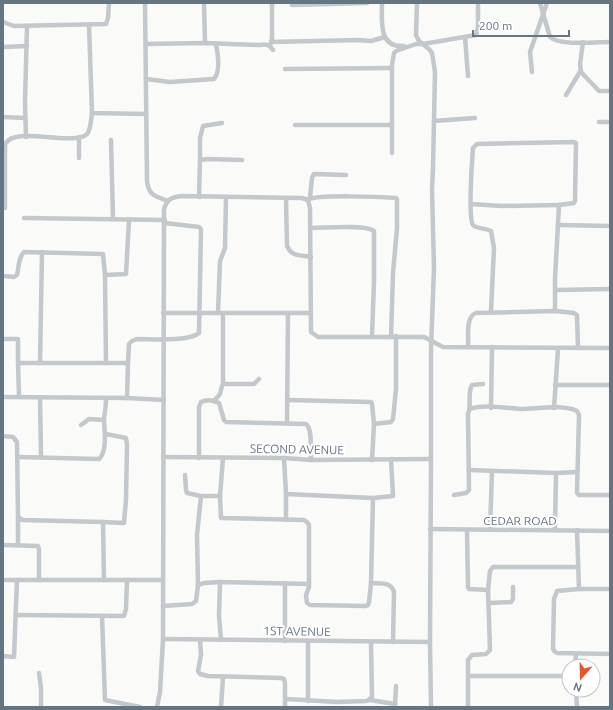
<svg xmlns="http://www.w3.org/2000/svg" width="613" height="710" font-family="Ubuntu,sans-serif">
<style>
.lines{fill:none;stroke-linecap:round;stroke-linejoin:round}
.minor{stroke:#c3c8cc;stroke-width:4.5}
.labels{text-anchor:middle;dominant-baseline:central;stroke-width:4;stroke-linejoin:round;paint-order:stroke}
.street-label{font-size:12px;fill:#657683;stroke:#fff}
</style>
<rect width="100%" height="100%" fill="#fafaf8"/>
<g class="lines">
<g class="minor">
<path d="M145,3l2,178c2,15 8,15 21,20"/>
<path d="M204,3l1,40"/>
<path d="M292,3v2l75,-2"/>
<path d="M382,3c0,18 -4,45 22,43"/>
<path d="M417,3l-1,32 3,6 10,8 3,4 3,19 -2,96 -1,22 2,78 -3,80v111l-1,183 1,65"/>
<path d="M540,3l10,34c9,9 47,5 60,5"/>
<path d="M3,22l11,4 92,-2 2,-6 1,-15"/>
<path d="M89,25l3,88 54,1"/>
<path d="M465,37l3,39"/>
<path d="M271,42l87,-2 13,1 14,-4"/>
<path d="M583,42l-3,22 1,8 18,19h11"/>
<path d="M271,43l1,-5v-35"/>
<path d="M146,44l59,-1 54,2c7,-1 10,-1 14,5"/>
<path d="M3,47l24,-1"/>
<path d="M285,69l107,-1"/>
<path d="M532,72l-2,-20 17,-49"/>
<path d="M146,79l24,3 44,-3c7,-8 4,-25 2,-35"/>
<path d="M566,95l15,-25"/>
<path d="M3,117l22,1"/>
<path d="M434,121l41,-3"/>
<path d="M599,122h11"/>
<path d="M295,125h97"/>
<path d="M26,137l-1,-35 2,-76"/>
<path d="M79,137v21"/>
<path d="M111,140l2,79"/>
<path d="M392,153v-88l2,-12 2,-2 20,-7h7l53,-9 2,-8v-24"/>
<path d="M200,160v-22l3,-12 19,-3"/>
<path d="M199,197l1,-37 8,-1 34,1"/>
<path d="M286,198l1,48c5,11 13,9 24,11"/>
<path d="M310,198l2,-20 2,-4 32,1"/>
<path d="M308,200c8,-6 74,-3 88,-2l1,1v29l-4,45 -2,64"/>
<path d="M471,204l30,2 58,-1"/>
<path d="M5,208v-64c11,-19 69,3 82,-10 4,-5 4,-15 5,-21"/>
<path d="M24,218l141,2"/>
<path d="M558,225l52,1"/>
<path d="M310,228c13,0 56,-4 64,3v51l-2,54"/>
<path d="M105,275l21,-1 3,-54"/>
<path d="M3,276l11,1 3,-2c2,-8 1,-17 7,-23l79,2 2,21 1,88"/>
<path d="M556,290l54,-1"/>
<path d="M491,311l3,-63 -3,-17c-5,-3 -15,-2 -18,-6 -5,-7 -1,-65 0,-77l4,-4 97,-2 2,1 -1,58 -1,2 -15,2 -4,74v32"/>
<path d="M163,313h147"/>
<path d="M218,313l2,-52 5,-13 1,-51"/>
<path d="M223,313v71"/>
<path d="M3,339h15v24"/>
<path d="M468,347c1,-10 -3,-30 8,-34l79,-2 19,2 3,2 1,33"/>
<path d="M40,363l2,-111"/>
<path d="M128,363l1,-19 3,-3 5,-2c14,0 52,3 62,-6l2,-104 -2,-2 -34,-4"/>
<path d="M555,385h55"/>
<path d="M19,396l-1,-33h110l-1,35"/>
<path d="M3,397l124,1 37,2"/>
<path d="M40,397l1,60"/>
<path d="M287,400l84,2 1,2 2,20 -2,36"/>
<path d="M214,401l6,-7 2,-8 1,-2h31l5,-5"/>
<path d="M491,408l1,-61"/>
<path d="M554,408l4,-59"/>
<path d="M470,409c13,-5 36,-1 50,0 17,0 42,-5 57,2l2,4 -2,78 2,2h31"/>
<path d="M287,423l1,-110"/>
<path d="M374,424l17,-2 2,-3 3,-30v-53"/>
<path d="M81,425l8,-6 15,1"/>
<path d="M3,436l10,1 4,5 1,74 2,3 3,1 80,2 1,58"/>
<path d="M18,457l81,2c9,-8 5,-30 5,-41 1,-6 2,-13 2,-19"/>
<path d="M163,457l121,1 27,2 120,-1"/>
<path d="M199,458v-51l2,-5c6,-3 12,-2 18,1l5,17 2,2 80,2c7,5 4,27 5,36"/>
<path d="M223,458l-3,38 1,22 83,2 3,2 2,3v59"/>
<path d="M284,458l2,36 87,4 20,-2 -2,-37"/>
<path d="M469,470l87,3 21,-1"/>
<path d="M185,475l1,15 1,3 14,3h19"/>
<path d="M454,495l12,-2 3,-3 -1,-76c4,-9 -1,-21 4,-29l11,-1"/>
<path d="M286,520v-26"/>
<path d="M103,522l21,1 2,-23 1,-55 -1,-7 -20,-4"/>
<path d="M430,529l180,2"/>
<path d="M467,530l1,57 1,2 19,1 2,60 -4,4 -14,1 -4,5v47"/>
<path d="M490,530l2,-59"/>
<path d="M555,530l1,-57"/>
<path d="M577,530l2,59"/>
<path d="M3,545l35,1 1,3v31"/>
<path d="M18,545v-29"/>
<path d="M3,580h159"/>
<path d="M220,582l-1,34 2,24"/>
<path d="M285,583v58"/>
<path d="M371,583l2,-85"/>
<path d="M198,585l-1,-50 4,-39"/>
<path d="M610,589h-31l-22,2 -3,8 -1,49 1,3 3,2 53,1"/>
<path d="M488,590l2,-19 3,-4h85"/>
<path d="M489,603l22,-1 2,-3v-12"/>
<path d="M163,606l29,-2 4,-3 2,-16 6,-2 16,-1 89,2v3l-3,8 1,8 3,2 55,1 3,-1 1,-3 2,-19c8,1 20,-2 23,9l-1,50"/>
<path d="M16,615l108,1 2,-7 1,-29"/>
<path d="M102,616l3,84 35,7"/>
<path d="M163,639l267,3"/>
<path d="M200,640l1,15 -3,16 2,3 8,2 73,2 3,1 1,4v24"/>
<path d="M308,641v60"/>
<path d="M3,656l11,1 3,-77"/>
<path d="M575,666l1,-12"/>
<path d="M39,673l2,15v19"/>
<path d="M468,676h101"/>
<path d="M576,690l1,17"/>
<path d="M286,699l51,3 30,-1 5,-4 -1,-55"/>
<path d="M370,700l25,4"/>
<path d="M157,707l3,-15 3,-53 1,-429c2,-10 7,-13 18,-14l120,2 6,2 2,8 1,124 7,5h106l19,10 167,1"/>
<path d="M221,707l2,-30"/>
<path d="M395,707l1,-21"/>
</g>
</g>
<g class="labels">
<g class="street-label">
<text transform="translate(297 449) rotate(1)">SECOND AVENUE</text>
<text x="520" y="520">CEDAR ROAD</text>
<text transform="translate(297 631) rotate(1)">1ST AVENUE</text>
</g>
</g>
<rect width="613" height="710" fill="none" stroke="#657683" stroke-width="8"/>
<g transform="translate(581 678) rotate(200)"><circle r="19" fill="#ffffff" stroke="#c1c8cd"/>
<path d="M0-3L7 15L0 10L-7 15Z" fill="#e4572e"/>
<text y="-6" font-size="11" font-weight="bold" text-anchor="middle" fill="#657683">N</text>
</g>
<path d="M473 30v6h96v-6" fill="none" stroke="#657683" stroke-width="2"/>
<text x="479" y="30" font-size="12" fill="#657683" stroke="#ffffff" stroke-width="3" paint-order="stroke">200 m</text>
</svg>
